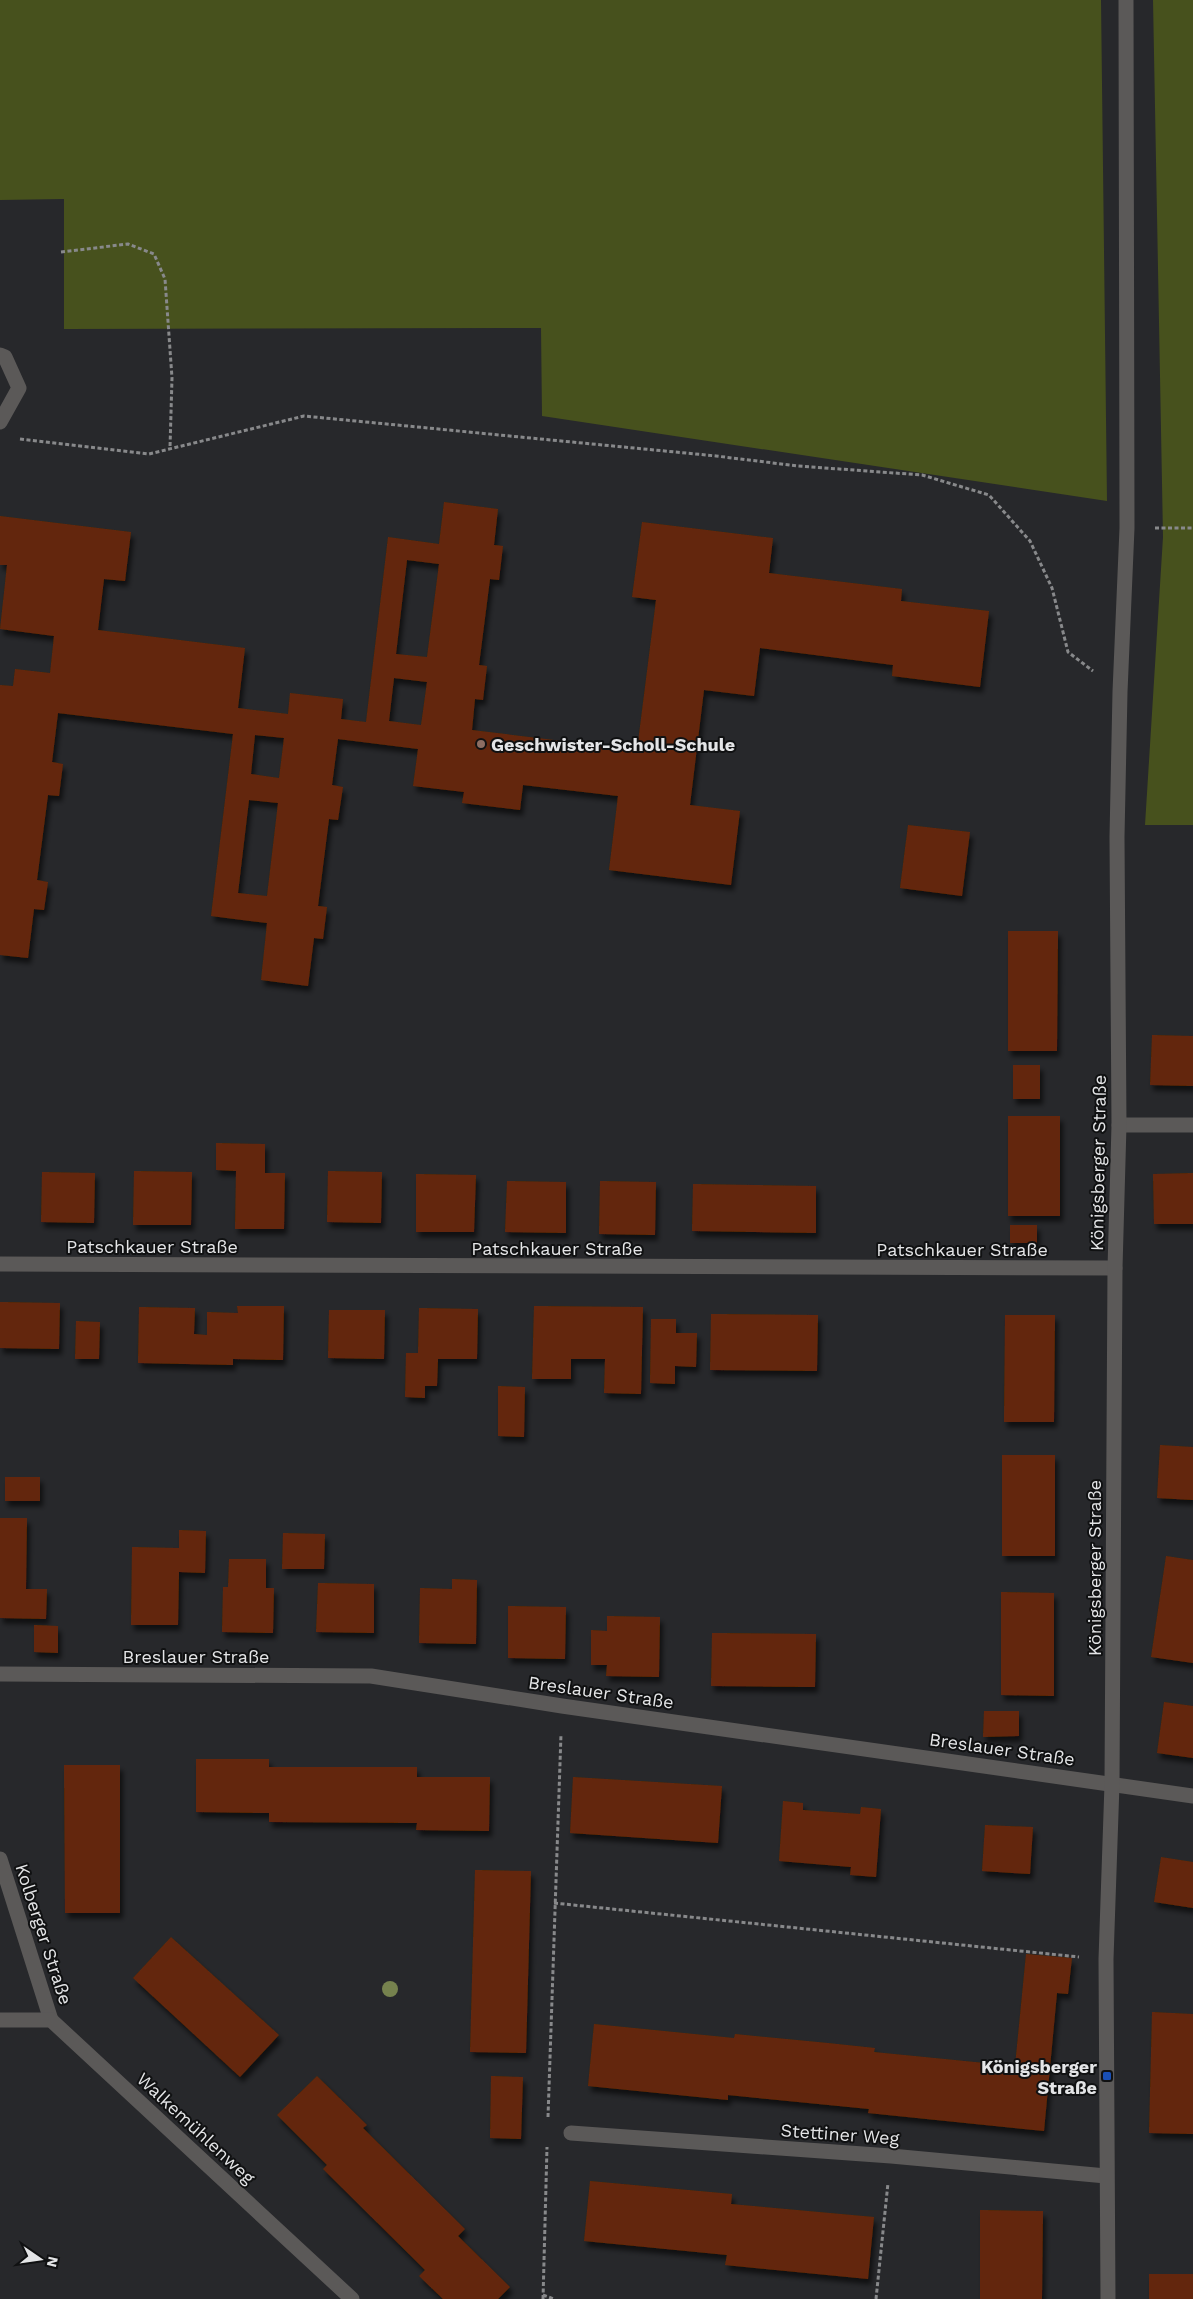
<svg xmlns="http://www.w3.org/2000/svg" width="1193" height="2299" font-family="'Work Sans',sans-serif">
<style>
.green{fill:#47511d}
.building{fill:#642808;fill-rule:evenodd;filter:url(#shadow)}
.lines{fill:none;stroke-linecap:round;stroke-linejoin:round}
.path{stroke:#88898b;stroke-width:3;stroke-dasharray:4 2.5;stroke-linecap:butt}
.minor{stroke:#5b5958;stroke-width:15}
.tree{fill:#76824e}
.education-dot{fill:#8d6e63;stroke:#101112;stroke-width:2}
.transit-dot{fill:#1a4fb4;stroke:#101112;stroke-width:2}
.labels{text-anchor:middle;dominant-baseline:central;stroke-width:4;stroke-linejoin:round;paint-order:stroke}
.poi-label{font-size:18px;font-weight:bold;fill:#e4e5e7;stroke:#101112;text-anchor:start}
.street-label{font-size:18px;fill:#e4e5e7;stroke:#101112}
</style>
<defs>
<filter id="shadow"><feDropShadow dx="3" dy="5.5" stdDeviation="2.5" flood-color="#0009"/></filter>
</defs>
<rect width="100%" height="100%" fill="#27282b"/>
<g class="green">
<path d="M0,0h1101l6,501 -565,-85 -1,-88 -477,1v-130l-64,1z"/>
<path d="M1153,0h40v825h-48l18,-288z"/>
</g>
<g class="building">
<path d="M444,502l54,7 -4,36 9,1 -4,34 -9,-1 -11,86 8,1 -4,34 -8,-1 -3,31 165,20 19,-150 -24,-3 10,-75 131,16 -4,35 133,16 -1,12 88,10 -9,76 -88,-11 1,-11 -133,-17 -6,48 -50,-6 -14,115 50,6 -9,74 -122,-15 9,-74 -95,-11 -3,25 -58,-7 2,-11 -51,-6 5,-37 -80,-10 -6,46 11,2 -5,33 -9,-1 -11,87 9,1 -4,32 -9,-1 -6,48 -47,-6 6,-57 -56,-7 22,-182 -175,-21 -6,49 11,2 -4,32 -11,-1 -11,85 11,2 -4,28 -10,-1 -6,49 -28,-3v-270l13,1 2,-17 35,4 4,-37 -54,-7 7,-64h-7v-49l131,16 -6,49 -21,-2 -6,51 147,18 -7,60 50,6 2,-21 53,6 -2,20 25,3 22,-185 51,7zM407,560l32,4 -12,93 -31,-3zM394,678l33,4 -6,43 -32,-4zM255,735l29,3 -5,40 -28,-4zM249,800l29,3 -11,93 -29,-3z"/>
<path d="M908,825l62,7 -8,64 -62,-8z"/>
<path d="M1008,931h50l-1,120h-49z"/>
<path d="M1152,1035l41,1v50l-43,-1z"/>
<rect x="1013" y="1065" width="27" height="34"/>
<rect x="1008" y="1116" width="52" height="100"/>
<path d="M216,1143l49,1v29h20l-1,56h-49l1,-58 -20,-1z"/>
<path d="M134,1171l58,1 -1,53h-58z"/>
<path d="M328,1171l54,1 -1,51 -54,-1z"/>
<path d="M42,1172l53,1 -1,50 -53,-1z"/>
<path d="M1193,1173v51h-39l-1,-50z"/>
<path d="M416,1174l60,1 -2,57h-58z"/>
<path d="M507,1181l59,1v51l-61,-1z"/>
<path d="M600,1181l56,1 -1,53 -56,-1z"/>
<path d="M693,1184l123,2v47l-124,-2z"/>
<rect x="1010" y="1225" width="27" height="18"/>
<path d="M0,1302l60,1 -1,46 -59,-1z"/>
<path d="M237,1306h47l-1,54 -50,-1v6l-95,-2 1,-56 56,1 -1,26 13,1v-23l31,1z"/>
<path d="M534,1306l109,1 -2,87 -37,-1 1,-34h-34v20h-39z"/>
<path d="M419,1308l59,1 -1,50h-39l-1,27h-12v12l-20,-1 1,-44h12z"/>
<path d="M329,1310h56l-1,49 -56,-1z"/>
<path d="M711,1314l107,1 -1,56 -107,-1z"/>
<path d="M1005,1315h50l-1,107h-50z"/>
<path d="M651,1319h25v14h21l-1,34 -21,-1v18l-25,-1z"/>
<path d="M76,1321l24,1 -1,37h-24z"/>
<path d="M498,1386l27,1 -1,50 -26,-1z"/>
<path d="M1160,1445l33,2v53l-36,-2z"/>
<rect x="1002" y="1455" width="53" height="101"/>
<rect x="5" y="1477" width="35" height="24"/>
<path d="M0,1518h27l-1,71h21l-1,30 -46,-1z"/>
<path d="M179,1530l27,1 -1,42 -26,-1 -1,53h-47l1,-78 47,1z"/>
<path d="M283,1533l42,1 -1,35h-42z"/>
<path d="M1166,1556l27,4v103l-42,-6z"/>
<path d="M229,1559h37v29h8l-1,45 -51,-1 1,-45h5z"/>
<path d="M452,1579l25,1 -1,64 -57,-1 1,-55 32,1z"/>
<path d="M318,1583l56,1v49l-58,-1z"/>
<path d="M1001,1592l53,1v103l-53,-1z"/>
<path d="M508,1606l58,1 -1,52 -57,-1z"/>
<path d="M607,1616l53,1 -1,60 -53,-1 1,-11h-16v-35l16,1z"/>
<path d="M34,1625l24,1v27l-24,-1z"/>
<path d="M712,1633l104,1 -1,53 -104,-1z"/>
<path d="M1164,1702l29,4v52l-36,-5z"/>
<path d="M984,1711h35v25l-36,1z"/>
<path d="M196,1759h73v8h148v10h73l-1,54 -73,-1 1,-7 -148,-1v-9l-73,-1z"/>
<path d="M64,1765h56v148h-55z"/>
<path d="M573,1777l149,9 -4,57 -148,-10z"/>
<path d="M783,1801l20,2v7l57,4 1,-7 20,2 -5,68 -26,-2 1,-8 -72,-6z"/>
<path d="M985,1825l48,2 -3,47 -48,-3z"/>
<path d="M1161,1857l32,5v46l-39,-6z"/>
<path d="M475,1870l56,1 -5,182 -56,-1z"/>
<path d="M171,1937l108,98 -39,42 -107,-99z"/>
<path d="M1026,1954l46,4 -4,36 -11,-1 -13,138 -176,-18 1,-4 -141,-14v5l-140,-14 6,-62 140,14 1,-4 93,9 47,5 -1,4 141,14z"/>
<path d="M1152,2012l41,2v120l-44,-1z"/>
<path d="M317,2076l50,49 -4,3 102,101 -7,7 52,51 -12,12h-55l-24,-23 6,-6 -102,-101 4,-4 -50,-50z"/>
<path d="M491,2076l32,1 -2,62 -31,-1z"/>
<path d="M590,2181l142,13 -1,10 143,13 -6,62 -143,-14 2,-10 -143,-14z"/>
<path d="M980,2210l63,1 -1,88h-62z"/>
<rect x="1149" y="2274" width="44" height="25"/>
</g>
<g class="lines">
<g class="path">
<path d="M61,252l67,-8 26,10 11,25 7,99 -2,70"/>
<path d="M20,439l129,15 155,-38 412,40 82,10 124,9 67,20 41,46 22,47 16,64 25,19"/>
<path d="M1155,528h38"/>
<path d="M554,1903l525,54"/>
<path d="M548,2117l13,-383"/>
<path d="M543,2295l11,4"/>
<path d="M543,2299l4,-152"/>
<path d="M876,2299l12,-116"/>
</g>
<g class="minor">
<path d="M0,355l5,2 14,31 -19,34"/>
<path d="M1119,1125h74"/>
<path d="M0,1264l1115,4"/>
<path d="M0,1674l371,2 191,30 631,90"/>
<path d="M0,1859l51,161"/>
<path d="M0,2020h51l301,279"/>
<path d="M571,2133l320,23 215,20"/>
<path d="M1108,2299l-2,-340 6,-175 3,-516 4,-143 -2,-288 3,-145 7,-164 -1,-528"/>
</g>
</g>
<circle class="tree" cx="390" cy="1989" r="8"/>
<circle class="education-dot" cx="481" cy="744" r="5"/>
<rect class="transit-dot" x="1102" y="2071" width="10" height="10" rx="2.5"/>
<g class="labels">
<g class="poi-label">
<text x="491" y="744">Geschwister-Scholl-Schule</text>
<text x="1097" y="2066" text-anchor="end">Königsberger<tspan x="1097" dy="21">Straße</tspan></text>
</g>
<g class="street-label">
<text transform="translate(1098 1163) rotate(-89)">Königsberger Straße</text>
<text x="152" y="1246">Patschkauer Straße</text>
<text x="557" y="1248">Patschkauer Straße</text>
<text x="962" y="1249">Patschkauer Straße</text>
<text transform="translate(1094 1568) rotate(-90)">Königsberger Straße</text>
<text x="196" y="1656">Breslauer Straße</text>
<text transform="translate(601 1692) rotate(8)">Breslauer Straße</text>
<text transform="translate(1002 1749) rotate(8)">Breslauer Straße</text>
<text transform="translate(44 1934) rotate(72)">Kolberger Straße</text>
<text transform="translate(196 2128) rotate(43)">Walkemühlenweg</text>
<text transform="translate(840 2134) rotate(4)">Stettiner Weg</text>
</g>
</g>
<g transform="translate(40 2259) rotate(103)" stroke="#101112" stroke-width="4" paint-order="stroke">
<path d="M0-4L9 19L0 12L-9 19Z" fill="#e4e5e7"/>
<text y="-8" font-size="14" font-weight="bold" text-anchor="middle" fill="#e4e5e7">N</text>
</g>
</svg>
